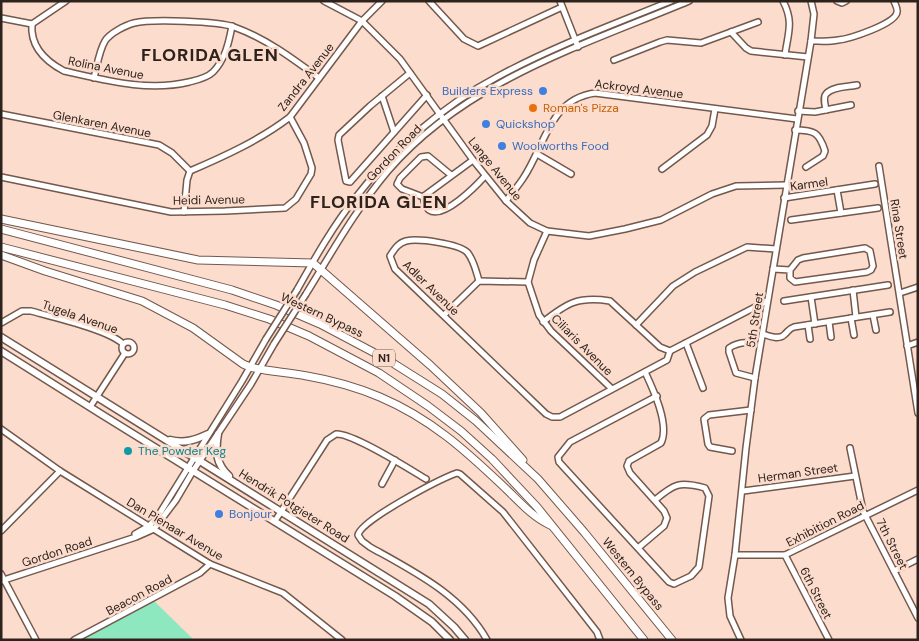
<svg xmlns="http://www.w3.org/2000/svg" width="919" height="641" font-family="'DM Sans',sans-serif">
<style>
.green{fill:#8de8bf}
.lines{fill:none;stroke-linecap:round;stroke-linejoin:round}
.minor-casing{stroke:#73584c;stroke-width:8}
.major-casing{stroke:#73584c;stroke-width:9}
.highway-casing{stroke:#73584c;stroke-width:9}
.minor{stroke:#fff;stroke-width:5}
.major{stroke:#fff;stroke-width:6}
.highway{stroke:#fff;stroke-width:7}
.minor-bridge-casing{stroke:#73584c;stroke-width:8;stroke-linecap:butt}
.minor-bridge{stroke:#fff;stroke-width:5}
.shop-dot{fill:#3f7fe0;stroke:#fcdccd;stroke-width:2}
.food-dot{fill:#e8710a;stroke:#fcdccd;stroke-width:2}
.culture-dot{fill:#0f9aa8;stroke:#fcdccd;stroke-width:2}
.labels{text-anchor:middle;dominant-baseline:central;stroke-width:5;stroke-linejoin:round;paint-order:stroke}
.shield{fill:#fcdccd;stroke:#6b5a51;stroke-width:1}
.shield-label{font-size:11px;font-weight:bold;fill:#2d221c}
.street-label{font-size:12px;fill:#2d221c;stroke:#fcdccd}
.shop-label{font-size:12px;fill:#366cbe;stroke:#fcdccd;text-anchor:start}
.food-label{font-size:12px;fill:#c56008;stroke:#fcdccd;text-anchor:start}
.culture-label{font-size:12px;fill:#0d838f;stroke:#fcdccd;text-anchor:start}
.district-label{font-size:18px;font-weight:bold;letter-spacing:1px;fill:#2d221c;stroke:#fcdccd}
</style>
<rect width="100%" height="100%" fill="#fcdccd"/>
<path class="green" d="M153,600l41,40h-116z"/>
<g class="lines">
<g class="minor-casing">
<g id="minor">
<path d="M324,1l38,20 38,38 73,101 33,41 24,22 17,8 42,5 36,-7 36,-9 51,-26 24,-8 50,-1"/>
<path d="M429,1l35,38 14,7 84,-39"/>
<path d="M560,1l18,46"/>
<path d="M783,1c11,21 5,32 2,54"/>
<path d="M837,1l5,2 4,-2"/>
<path d="M1,18l31,6"/>
<path d="M32,24c-2,23 13,37 32,47 41,9 83,21 125,11 8,-2 18,-4 24,-10 12,-12 16,-30 19,-46"/>
<path d="M32,24l34,-23"/>
<path d="M731,32l15,16 5,3 57,6"/>
<path d="M811,41c9,0 18,1 27,-1 11,-1 58,-16 59,-28 1,-3 -2,-8 -3,-11"/>
<path d="M614,60l46,-18 7,-2 34,3 57,-21"/>
<path d="M410,73l-40,33 -31,29 -1,5 8,41 4,1 77,-87"/>
<path d="M94,78c3,-12 5,-27 11,-37 5,-8 21,-16 29,-18 17,-4 84,-2 100,4 31,11 58,31 85,51"/>
<path d="M382,96l12,36"/>
<path d="M826,110c-1,-5 -3,-13 0,-16 6,-8 23,-7 31,-9"/>
<path d="M798,111l17,1 36,-7"/>
<path d="M1,114l158,31 13,8 18,18"/>
<path d="M795,130c19,0 24,2 30,21l-2,5 -17,11"/>
<path d="M537,154l34,20"/>
<path d="M473,160l-49,36c-1,5 1,11 5,14 14,10 47,-24 56,-34"/>
<path d="M879,166l39,247"/>
<path d="M662,169l45,-34 5,-9 3,-17"/>
<path d="M1,177l170,35 54,-1 60,-3 11,-9 15,-25 1,-6 -8,-25 -14,-26"/>
<path d="M837,190l4,23"/>
<path d="M423,197l-21,-8 -5,-5 3,-6 21,-21 7,-1 23,19"/>
<path d="M784,198l91,-14"/>
<path d="M506,201c6,-8 13,-16 18,-24 21,-32 26,-78 71,-84l202,26"/>
<path d="M184,212l3,-32 3,-9c35,-15 70,-31 100,-54l72,-96 20,-20"/>
<path d="M791,220l87,-12"/>
<path d="M547,231l-13,29 -6,22 11,33 12,16 60,57"/>
<path d="M773,269l17,1v8l5,4 72,-10 4,-2 2,-4 -3,-15 -5,-3 -62,10 -5,2 -8,10"/>
<path d="M479,281c-3,-10 -5,-21 -12,-29 -9,-8 -48,-14 -61,-11 -8,2 -12,9 -16,15l5,13 151,145 6,3h8l107,-57 3,-9"/>
<path d="M297,290c18,-32 36,-64 59,-93 36,-47 88,-92 141,-120 55,-30 115,-52 174,-76"/>
<path d="M853,290l3,27"/>
<path d="M900,293l18,-6"/>
<path d="M306,294c26,-42 50,-85 82,-123 77,-90 196,-126 301,-170"/>
<path d="M811,297l4,27"/>
<path d="M784,301l104,-16"/>
<path d="M444,315l35,-34 49,1"/>
<path d="M873,315l3,15"/>
<path d="M851,318l3,17"/>
<path d="M543,322c24,-19 35,-26 67,-21l50,46 10,4 97,-50"/>
<path d="M829,322l2,15"/>
<path d="M1,323l21,-12h9c22,6 78,19 92,33"/>
<path d="M636,325l37,-39 22,-14 52,-25 29,2"/>
<path d="M808,325l2,14"/>
<path d="M763,334c6,2 16,6 21,1 5,-4 4,-6 10,-8l96,-15"/>
<circle cx="128" cy="348" r="6"/>
<path d="M686,343l17,45"/>
<path d="M750,343c-8,-1 -15,1 -21,5v4l7,21 19,5"/>
<path d="M907,346l11,-4"/>
<path d="M90,407l35,-54"/>
<path d="M1,429l59,42 150,93 73,29 59,47"/>
<path d="M850,448l13,63 55,107"/>
<path d="M732,451l-22,-4 -2,-3 -4,-25 5,-4 42,-5"/>
<path d="M382,484l13,-24"/>
<path d="M743,491l112,-15"/>
<path d="M655,500c19,-16 24,-19 50,-12l4,8 -10,71 -8,9 -17,8 -5,-2 -110,-120 -1,-5 12,-15 87,-46"/>
<path d="M275,521l52,-81 9,-6c17,-1 73,35 90,45"/>
<path d="M1,531l59,-60"/>
<path d="M135,534l14,-8 9,-10 84,-135 24,-42"/>
<path d="M638,548l26,-22 3,-8 -3,-7 -34,-38 -3,-7 2,-5 32,-18c9,-18 -8,-54 -16,-71"/>
<path d="M735,555h50l133,-65"/>
<path d="M785,555l44,85"/>
<path d="M894,571l24,-12"/>
<path d="M1,574l35,66"/>
<path d="M1,581l135,-44 18,-8 22,-29 17,-29 58,-87 23,-40"/>
<path d="M74,640l126,-67 10,-9"/>
<path d="M487,640c-25,-45 -74,-69 -117,-93l-8,-6 -4,-6c3,-15 82,-56 99,-62l3,1 43,38 94,120 3,8"/>
<path d="M741,640l-11,-24 -2,-18 7,-43 11,-107 9,-70 56,-337 3,-27 -3,-13"/>
</g>
</g>
<g class="major-casing">
<g id="major">
<path d="M1,337l428,267 25,23 11,13"/>
<path d="M1,351l100,63 294,182 37,26 18,18"/>
<path d="M218,434c-3,17 -2,30 11,42"/>
<path d="M170,440c14,4 25,0 38,-6"/>
</g>
</g>
<g class="highway-casing">
<g id="highway">
<path d="M1,219l197,41 115,3 117,102 51,48 42,47"/>
<path d="M1,229l231,61 44,15 44,19 68,36 54,34 34,27 62,58 46,53 88,108"/>
<path d="M1,247l224,58 44,14 40,17 70,37 49,33 33,25 31,28 45,48 107,133"/>
<path d="M1,255l44,16 97,30 51,27 50,36 7,3c19,5 38,5 57,9 52,9 96,27 139,60 20,15 39,33 57,50 15,14 28,30 47,39"/>
</g>
</g>
<use href="#minor" class="minor"/>
<use href="#major" class="major"/>
<use href="#highway" class="highway"/>
<g class="minor-bridge-casing">
<g id="minor-bridge">
<path d="M266,339l31,-49"/>
<path d="M274,344l32,-50"/>
</g>
</g>
<use href="#minor-bridge" class="minor-bridge"/>
</g>
<g class="shop-dot">
<circle cx="543" cy="91" r="5"/>
<circle cx="486" cy="124" r="5"/>
<circle cx="502" cy="146" r="5"/>
<circle cx="219" cy="514" r="5"/>
</g>
<circle class="food-dot" cx="533" cy="108" r="5"/>
<circle class="culture-dot" cx="128" cy="451" r="5"/>
<g class="labels">
<rect class="shield" x="373" y="349.5" width="22" height="17" rx="4"/>
<g class="shield-label">
<text x="384" y="358">N1</text>
</g>
<g class="street-label">
<text transform="translate(106 68) rotate(11)">Rolina Avenue</text>
<text transform="translate(306 77) rotate(-52)">Zandra Avenue</text>
<text transform="translate(639 89) rotate(7)">Ackroyd Avenue</text>
<text transform="translate(102 124) rotate(11)">Glenkaren Avenue</text>
<text transform="translate(394 153) rotate(-46)">Gordon Road</text>
<text transform="translate(495 169) rotate(51)">Lange Avenue</text>
<text transform="translate(809 184) rotate(-8)">Karmel</text>
<text transform="translate(209 200) rotate(-1)">Heidi Avenue</text>
<text transform="translate(899 229) rotate(81)">Rina Street</text>
<text transform="translate(431 288) rotate(44)">Adler Avenue</text>
<text transform="translate(322 315) rotate(25)">Western Bypass</text>
<text transform="translate(80 317) rotate(19)">Tugela Avenue</text>
<text transform="translate(755 320) rotate(-81)">5th Street</text>
<text transform="translate(582 345) rotate(45)">Ciliaris Avenue</text>
<text transform="translate(798 473) rotate(-8)">Herman Street</text>
<text transform="translate(294 506) rotate(32)">Hendrik Potgieter Road</text>
<text transform="translate(825 524) rotate(-27)">Exhibition Road</text>
<text transform="translate(175 529) rotate(31)">Dan Pienaar Avenue</text>
<text transform="translate(892 544) rotate(63)">7th Street</text>
<text transform="translate(57 552) rotate(-18)">Gordon Road</text>
<text transform="translate(633 574) rotate(51)">Western Bypass</text>
<text transform="translate(816 593) rotate(63)">6th Street</text>
<text transform="translate(139 595) rotate(-28)">Beacon Road</text>
</g>
<g class="shop-label">
<text x="533" y="91" text-anchor="end">Builders Express</text>
<text x="496" y="124">Quickshop</text>
<text x="512" y="146">Woolworths Food</text>
<text x="229" y="514">Bonjour</text>
</g>
<g class="food-label">
<text x="543" y="108">Roman's Pizza</text>
</g>
<g class="culture-label">
<text x="138" y="451">The Powder Keg</text>
</g>
<g class="district-label">
<text x="210" y="55">FLORIDA GLEN</text>
<text x="379" y="202">FLORIDA GLEN</text>
</g>
</g>
<rect width="919" height="641" fill="none" stroke="#2d221c" stroke-width="5"/>
</svg>
